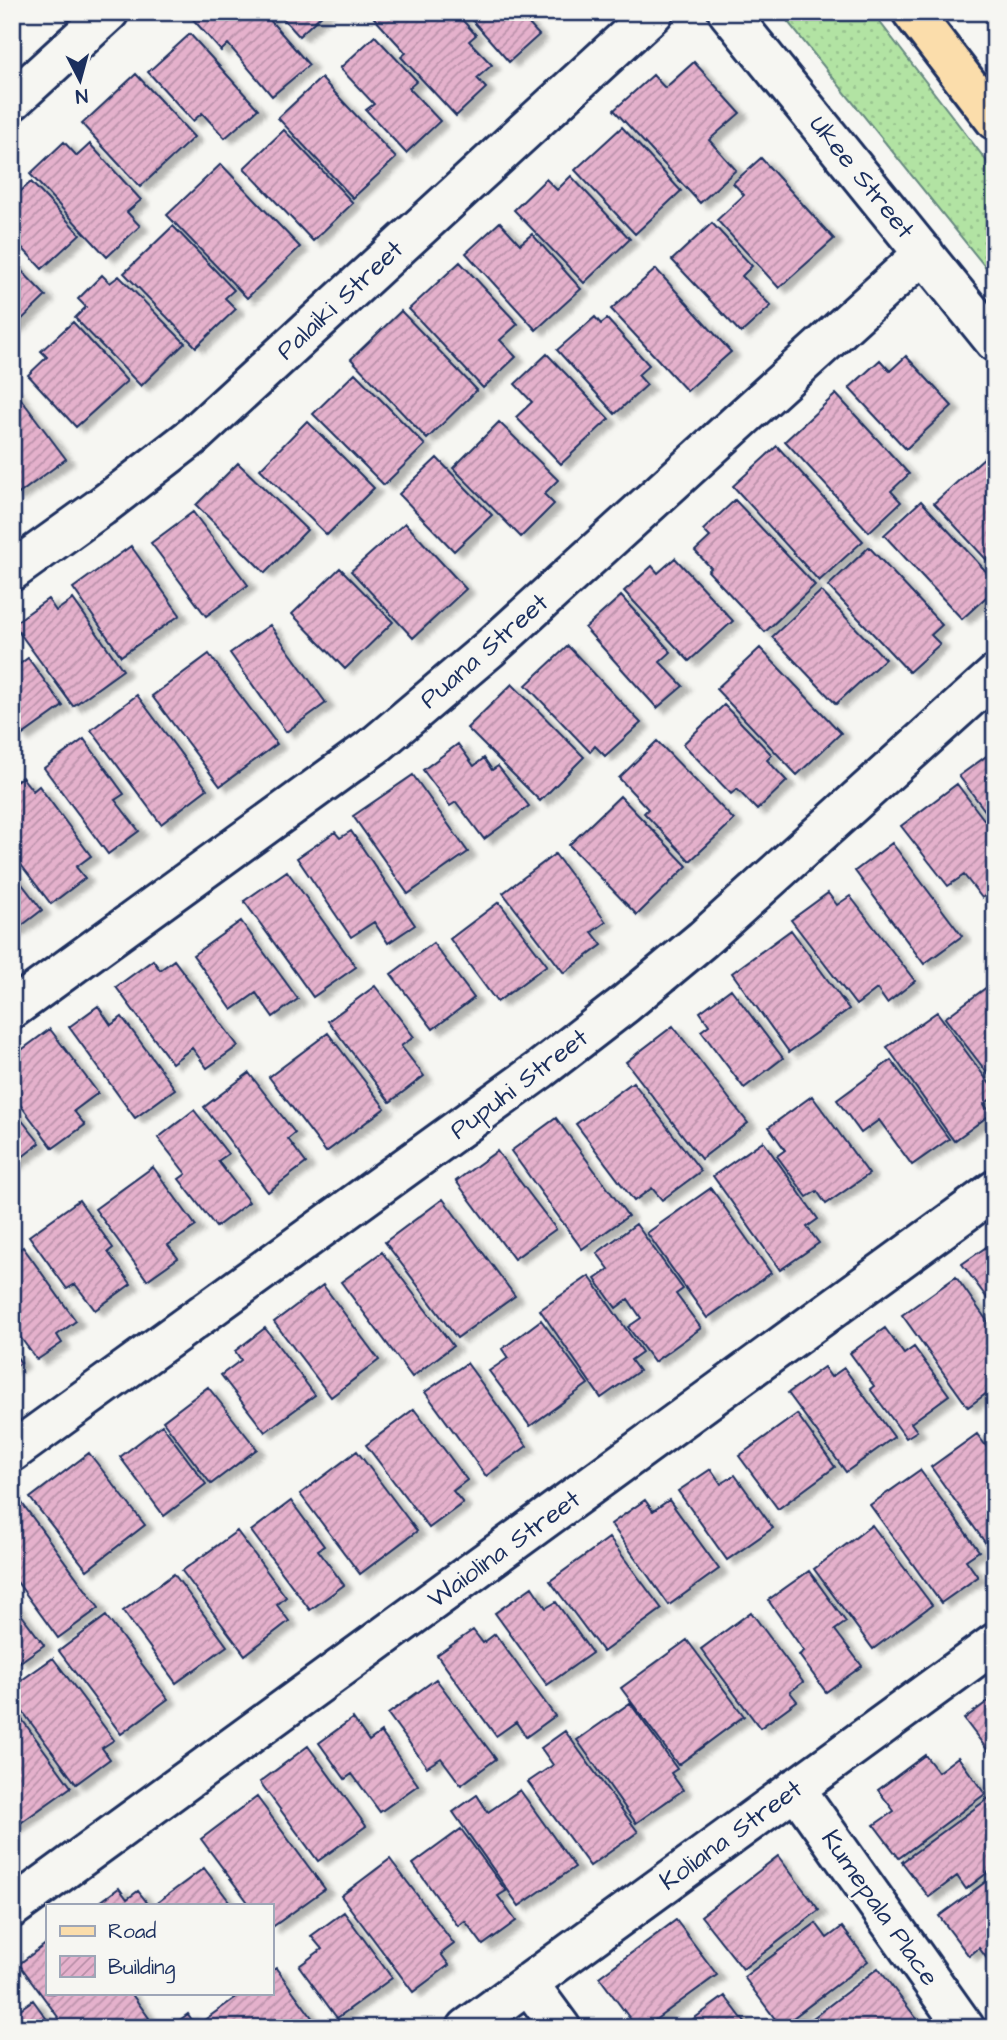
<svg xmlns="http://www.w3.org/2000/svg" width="1007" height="2040" font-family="'Architects Daughter',sans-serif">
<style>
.grass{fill:url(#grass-dots);stroke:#668980;stroke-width:2}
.building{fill:url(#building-hatch);stroke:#1b2f5e;stroke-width:2;filter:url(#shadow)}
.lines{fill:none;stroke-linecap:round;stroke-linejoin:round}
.minor-casing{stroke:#1b2f5e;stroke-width:44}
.major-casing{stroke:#1b2f5e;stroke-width:44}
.minor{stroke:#f6f6f2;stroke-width:38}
.major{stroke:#fbddab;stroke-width:38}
.labels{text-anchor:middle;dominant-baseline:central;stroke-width:5;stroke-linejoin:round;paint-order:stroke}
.street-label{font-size:26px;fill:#1b2f5e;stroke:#f6f6f2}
</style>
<defs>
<pattern id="grass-dots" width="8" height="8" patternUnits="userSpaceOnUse" patternTransform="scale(1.75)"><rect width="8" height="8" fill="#b2e3a3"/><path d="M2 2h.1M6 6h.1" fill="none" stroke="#98c38f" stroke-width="1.8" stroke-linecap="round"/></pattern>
<pattern id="building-hatch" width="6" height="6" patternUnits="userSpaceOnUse" patternTransform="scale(1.75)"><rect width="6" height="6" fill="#e5b1cc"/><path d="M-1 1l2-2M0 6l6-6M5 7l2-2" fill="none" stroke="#b990a9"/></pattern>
<filter id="shadow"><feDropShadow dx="8" dy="4.5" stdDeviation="2" flood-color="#0004"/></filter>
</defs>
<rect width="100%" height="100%" fill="#f6f6f2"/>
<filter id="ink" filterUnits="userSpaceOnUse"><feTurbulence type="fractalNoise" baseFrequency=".0143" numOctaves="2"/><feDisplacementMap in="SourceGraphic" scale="14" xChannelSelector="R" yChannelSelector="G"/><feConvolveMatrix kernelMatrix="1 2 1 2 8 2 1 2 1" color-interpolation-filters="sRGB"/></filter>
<g filter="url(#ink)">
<path class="grass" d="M780,12H872L995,172V279Z"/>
<path class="building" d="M197,12H263L309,65L272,96L228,44L221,51L191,17Z
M277,12H325L299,36Z
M381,12H455L476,35L469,41L492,65L477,78L486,88L456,116L401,57L406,53L374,18Z
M465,12H518L539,35L509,62Z
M190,34L258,109L225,138L202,113L193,121L148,72Z
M375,36L417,81L409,88L440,121L406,153L366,110L374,104L340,68Z
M694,62L740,113L709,140L736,170L700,203L614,110L653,75L665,88Z
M136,74L194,137L140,187L82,124Z
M321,78L396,158L353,198L278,118Z
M622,127L681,191L635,234L575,170Z
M284,130L353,203L313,241L244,168Z
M64,142L77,156L90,144L141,200L127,212L140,226L107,257L30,174Z
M761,158L834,239L779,288L717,220L744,195L733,183Z
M221,164L300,247L247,298L167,215Z
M571,176L630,239L584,283L514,210L546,179L557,190Z
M31,182L80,234L42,269L12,237V199Z
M500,222L520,244L532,234L581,289L536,330L466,253Z
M712,223L752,266L742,276L771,306L741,333L672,260Z
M173,226L234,290L225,298L236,309L196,347L124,273Z
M12,261L46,296L12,329Z
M460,262L518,324L500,340L516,357L483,388L409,309Z
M656,269L731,352L687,391L611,309Z
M102,275L110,283L119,276L185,343L141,386L75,318L86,307L78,299Z
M401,311L477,390L427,439L351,359Z
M595,317L601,324L607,319L649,365L638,375L647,385L615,414L557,350Z
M73,322L127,381L76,427L28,375L47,357L41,351Z
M547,354L609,419L561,464L516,417L532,402L515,384Z
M906,356L952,406L906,449L849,388L880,360L890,371Z
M355,373L425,445L384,485L313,414Z
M12,387L66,459L16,496L12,492Z
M836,394L909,474L891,491L901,502L869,532L785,441Z
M307,421L374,488L327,535L260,469Z
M499,422L558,480L544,494L554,504L521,537L453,468Z
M777,446L863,541L819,581L733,486Z
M986,456L995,466V569L934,503Z
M437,458L492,515L454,551L399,494Z
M238,463L307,530L265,573L196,505Z
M735,500L815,585L765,632L708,571L711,568L695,551L710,537L703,530Z
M921,501L995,581V589L962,619L884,535Z
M193,512L248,585L206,616L151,543Z
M405,523L466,589L413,638L351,571Z
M131,546L180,615L121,656L73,588Z
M869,547L942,625L931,635L940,644L909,672L828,586Z
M675,558L733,621L689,661L624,591L652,566L658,573Z
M340,568L393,622L345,669L292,614Z
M821,591L885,659L836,704L772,637Z
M621,596L671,652L660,662L683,686L657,708L585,628Z
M48,599L56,611L73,599L123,670L73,706L13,624Z
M270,625L326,703L286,732L230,653Z
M568,646L641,723L605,756L595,746L590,752L526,685Z
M760,648L841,733L797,775L716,689Z
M209,654L277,744L220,786L152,696Z
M28,658L63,706L21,736L12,724V659L17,666Z
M512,684L584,757L540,801L467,728Z
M137,695L207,789L161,824L91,730Z
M724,705L772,755L767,760L787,781L757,810L737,789L731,794L683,744Z
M84,739L124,794L115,800L139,831L108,854L44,768Z
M657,741L734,820L690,861L644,813L648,809L619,778Z
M458,744L474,766L484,758L492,770L498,766L529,806L484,839L456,802L450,806L423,770Z
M992,752L995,756V824L959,776Z
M413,775L468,852L408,894L353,816Z
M22,777L33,791L39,786L91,856L76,867L85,878L51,904L12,853V784Z
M957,784L995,834V889L982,898L964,875L948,886L901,826Z
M620,796L687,866L637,915L569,845Z
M351,831L415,925L388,943L374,922L351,937L297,858L335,832L340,838Z
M892,843L962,936L924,964L855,871Z
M555,854L606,922L592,932L602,945L564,973L503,893Z
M12,871L42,910L12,933Z
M287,871L356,967L313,997L244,901Z
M828,893L837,905L850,896L915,981L887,1003L877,989L856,1005L791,920Z
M499,902L547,965L497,1002L450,939Z
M241,921L298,999L273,1017L256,993L232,1010L193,955Z
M791,930L849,1009L789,1052L732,973Z
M433,943L474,998L433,1029L391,974Z
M153,960L160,970L174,960L238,1046L207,1068L192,1048L172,1063L116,987Z
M995,981V1083L945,1018Z
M375,986L414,1037L401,1046L424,1076L390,1102L328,1021Z
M731,989L783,1058L744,1088L701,1031L709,1025L700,1012Z
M98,1006L111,1025L122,1017L175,1089L135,1118L69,1027Z
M937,1012L995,1091V1096L984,1104L991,1114L954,1141L887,1047Z
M673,1026L748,1123L701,1159L626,1062Z
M50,1029L98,1093L74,1111L85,1125L53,1148L12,1094V1057Z
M328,1033L385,1108L326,1152L269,1077Z
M891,1060L949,1139L912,1165L879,1120L861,1133L837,1100Z
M249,1073L295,1133L288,1139L306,1163L268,1192L204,1107Z
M633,1082L701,1171L662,1200L652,1188L634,1201L576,1124Z
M812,1096L869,1174L826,1204L817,1191L807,1197L777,1156L785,1150L769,1127Z
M12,1108L40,1143L12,1165Z
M194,1110L228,1154L218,1161L249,1202L216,1227L179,1179L186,1174L158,1138Z
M556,1118L628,1216L582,1249L511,1151Z
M763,1141L818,1219L807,1227L819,1243L780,1270L713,1176Z
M497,1151L556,1229L514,1259L456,1181Z
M153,1167L196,1226L168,1245L178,1258L147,1280L95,1209Z
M711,1188L771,1273L707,1318L647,1233Z
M443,1199L515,1296L457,1338L385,1242Z
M79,1200L113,1248L108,1252L131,1284L95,1310L75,1284L67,1289L29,1236Z
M636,1224L683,1289L676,1294L701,1328L654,1362L628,1327L641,1318L628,1299L616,1308L595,1279L609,1269L597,1253Z
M995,1241V1309L962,1264Z
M23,1247L76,1321L57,1335L62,1343L37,1360L12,1326V1255Z
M382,1252L453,1346L412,1377L341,1282Z
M589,1276L642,1352L631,1360L639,1371L601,1398L540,1310Z
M956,1277L995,1332V1387L968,1407L902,1315Z
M323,1285L379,1360L331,1397L274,1322Z
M541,1320L588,1384L530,1426L489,1371L508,1358L502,1349Z
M265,1328L315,1395L265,1432L221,1375L241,1360L235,1351Z
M885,1328L904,1354L914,1347L949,1395L911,1423L917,1431L906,1438L870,1389L874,1386L850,1353Z
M12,1350L21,1363L12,1369Z
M467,1363L527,1446L486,1476L425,1392Z
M824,1367L831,1377L844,1368L894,1437L846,1472L788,1393Z
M208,1387L257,1449L211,1484L163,1421Z
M414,1409L467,1480L453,1491L463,1503L429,1528L366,1445Z
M797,1414L835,1467L778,1509L739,1456Z
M162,1425L206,1484L164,1516L120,1457Z
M977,1434L995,1458L994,1555L931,1467Z
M357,1451L417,1531L360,1574L300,1494Z
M89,1453L145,1525L87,1570L30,1498Z
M711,1469L721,1484L735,1475L773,1528L727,1560L678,1491Z
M920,1470L979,1551L966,1560L978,1577L941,1603L870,1505Z
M645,1500L653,1511L669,1500L719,1569L669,1605L611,1524Z
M291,1501L324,1546L318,1550L344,1585L310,1610L251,1531Z
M22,1503L99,1608L58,1638L12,1575V1511Z
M872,1525L932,1605L873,1649L814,1569Z
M237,1531L286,1597L277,1605L289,1621L245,1655L182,1571Z
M609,1538L662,1609L603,1652L550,1581Z
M809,1571L846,1622L835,1630L862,1666L826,1692L799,1655L804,1651L768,1600Z
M174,1574L227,1646L176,1683L123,1611Z
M532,1587L546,1608L556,1602L592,1653L547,1685L495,1613Z
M12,1602L44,1645L20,1662L12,1651Z
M751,1612L803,1682L790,1692L797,1701L760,1728L701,1649Z
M106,1616L168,1699L121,1734L59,1651Z
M473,1630L483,1643L495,1634L555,1716L526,1737L516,1722L496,1736L437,1655Z
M687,1640L744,1716L678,1765L621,1688Z
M53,1658L114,1740L102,1748L110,1759L76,1784L12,1697V1687Z
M436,1679L496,1759L461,1785L441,1758L427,1767L388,1714Z
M995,1696V1760L964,1719Z
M630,1703L677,1769L671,1773L683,1790L636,1823L577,1740Z
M13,1707L71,1787L12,1829V1708Z
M353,1718L369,1741L381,1732L418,1785L380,1812L352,1774L345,1779L319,1743Z
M565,1731L638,1832L590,1866L528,1782L553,1765L541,1748Z
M308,1746L366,1826L318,1861L260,1782Z
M925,1755L938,1772L958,1757L985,1794L899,1858L874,1825L894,1811L878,1790Z
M520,1790L575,1867L519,1906L453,1812L477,1795L488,1812Z
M993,1795L995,1798V1867L966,1889L957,1876L929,1897L902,1862Z
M257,1797L325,1889L271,1928V1905H250L201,1839Z
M461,1829L506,1891L498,1896L516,1921L483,1945L465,1921L458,1926L413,1864Z
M778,1856L819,1910L743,1969L701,1916Z
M390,1859L454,1944L441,1954L449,1965L413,1992L341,1896Z
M204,1868L232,1905H154Z
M995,1875V1961L991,1964L979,1948L969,1956L939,1916Z
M119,1888L127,1899L138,1891L149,1905H96Z
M344,1912L392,1978L337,2018L299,1966L322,1949L311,1936Z
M676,1920L717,1975L644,2028H637L599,1977Z
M816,1923L827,1938L842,1927L868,1961L781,2027L744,1977Z
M47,1943V1993H131L149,2018L136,2028H66L19,1964Z
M276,1968L313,2019L301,2028H169L188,2014L196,2026L242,1993H271V1971Z
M878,1968L923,2027L800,2028Z
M995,1969V1983L988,1974Z
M725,1996L749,2028H681Z
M33,2000L53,2028H12V2015Z"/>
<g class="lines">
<g class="minor-casing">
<path id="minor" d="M728,12L995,342
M12,101L109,12
M12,571L101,507L193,436L654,12
M12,1009L378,743L489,649L924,253
M12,1452L541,1069L625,1004L703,939L995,675
M795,1788L965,2028
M12,1908L995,1190
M528,1983L561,2028
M467,2028L995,1643"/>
</g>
<g class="major-casing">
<path id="major" d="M912,12L995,120"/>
</g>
<use href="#minor" class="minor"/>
<use href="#major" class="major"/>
</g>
</g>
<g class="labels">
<g class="street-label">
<text transform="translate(862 177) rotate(51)">Ukee Street</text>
<text transform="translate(340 300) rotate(-43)">Palaiki Street</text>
<text transform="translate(484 651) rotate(-41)">Puana Street</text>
<text transform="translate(519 1084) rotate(-37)">Pupuhi Street</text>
<text transform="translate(504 1549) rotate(-36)">Waiolina Street</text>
<text transform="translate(731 1835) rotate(-36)">Koliana Street</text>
<text transform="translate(880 1908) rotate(55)">Kumepala Place</text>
</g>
</g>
<rect width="1007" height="2040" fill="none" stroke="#f6f6f2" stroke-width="42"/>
<rect x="21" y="21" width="965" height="1998" fill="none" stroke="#1b2f5e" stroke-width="2.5" filter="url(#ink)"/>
<rect x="46" y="1904" width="228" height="91" fill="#f6f6f2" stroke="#9ea6b7" stroke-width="2"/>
<rect x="60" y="1926" width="35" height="10" fill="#fbddab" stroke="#9ea6b7" stroke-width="2"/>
<text x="108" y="1938" font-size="21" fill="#1b2f5e">Road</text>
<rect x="60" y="1956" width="35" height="21" fill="url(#building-hatch)" stroke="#9ea6b7" stroke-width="2"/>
<text x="108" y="1974" font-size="21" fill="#1b2f5e">Building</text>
<g transform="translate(80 80) rotate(174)" stroke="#f6f6f2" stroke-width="5" paint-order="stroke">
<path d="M0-5L12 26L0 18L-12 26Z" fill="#1b2f5e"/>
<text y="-10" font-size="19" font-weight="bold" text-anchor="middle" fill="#1b2f5e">N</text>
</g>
</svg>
